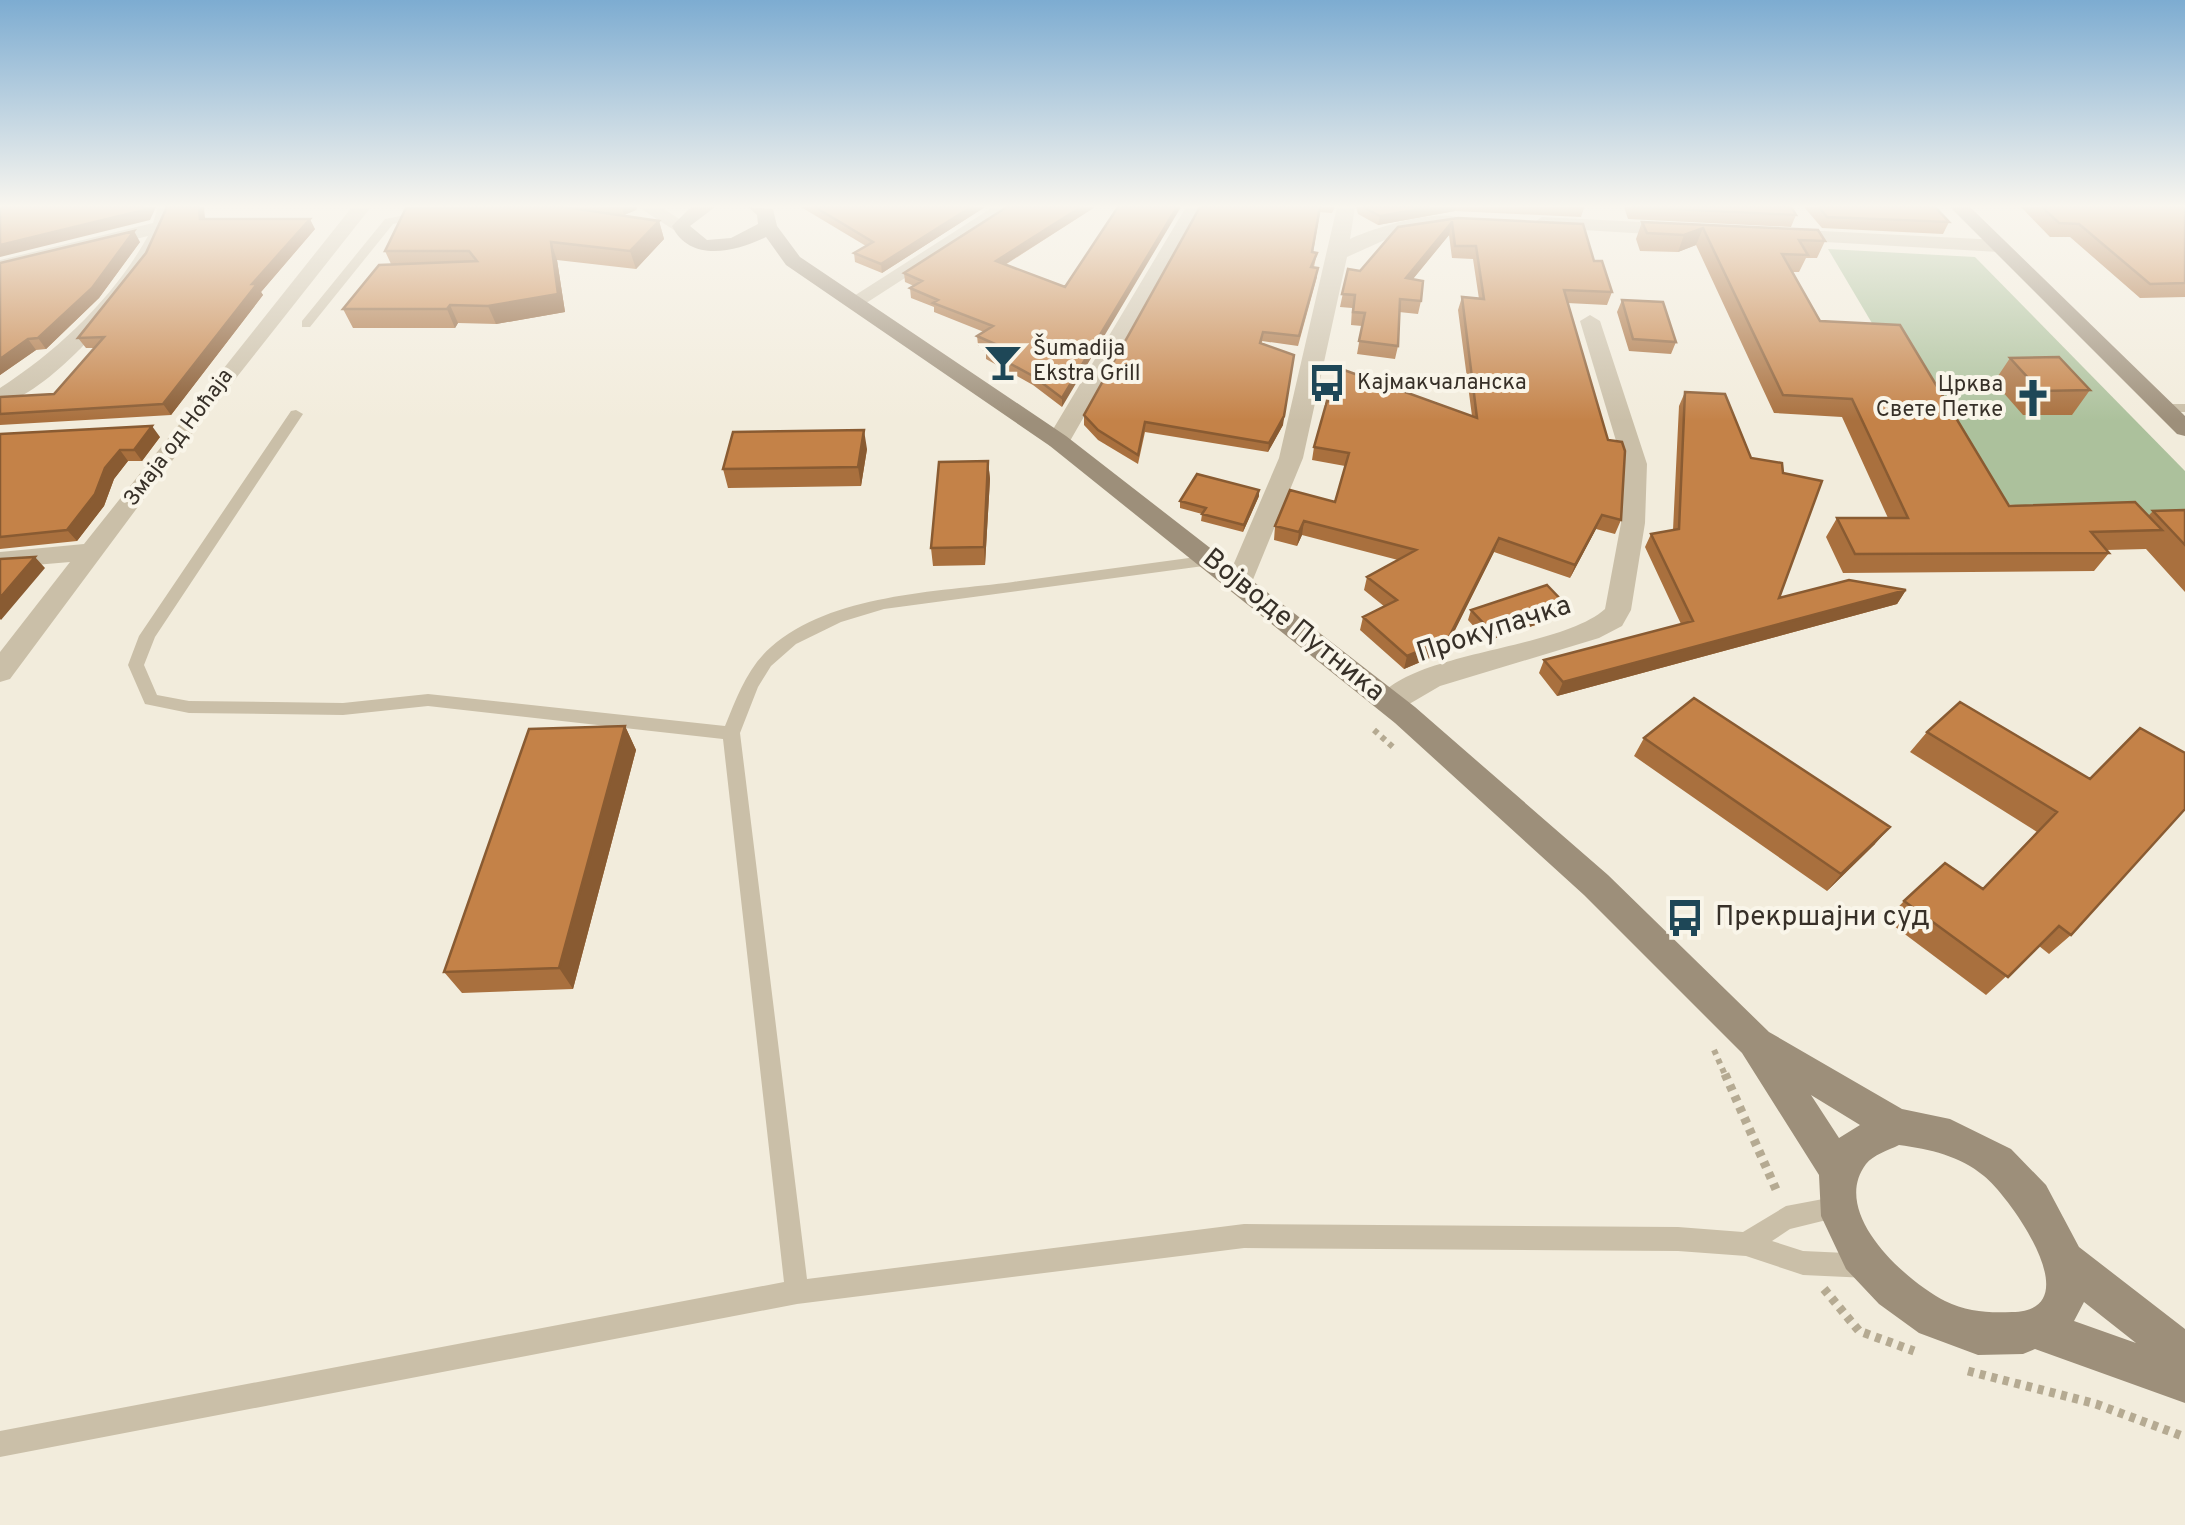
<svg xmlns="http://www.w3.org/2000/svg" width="2185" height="1525" font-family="Overpass,sans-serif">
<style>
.green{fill:#acc19c}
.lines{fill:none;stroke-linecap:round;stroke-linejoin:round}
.path-far1{stroke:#b5aa92;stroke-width:6;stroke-dasharray:5 5;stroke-linecap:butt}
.path{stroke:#b5aa92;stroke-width:9;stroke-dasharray:6 6;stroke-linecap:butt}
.lane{fill:#cabfa8;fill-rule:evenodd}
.street{fill:#cabfa8;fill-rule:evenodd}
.secondary{fill:#9d8f7a;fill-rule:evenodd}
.wall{fill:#a9703e}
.shaded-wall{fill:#895b32}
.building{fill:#c48248;stroke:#895b32;stroke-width:2.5}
.labels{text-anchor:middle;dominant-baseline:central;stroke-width:8;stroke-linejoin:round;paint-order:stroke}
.far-poi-label{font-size:22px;fill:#373028;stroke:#f9f5e9;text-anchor:start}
.far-street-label{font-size:22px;fill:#373028;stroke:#f9f5e9}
.street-label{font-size:28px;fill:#373028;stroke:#f9f5e9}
.poi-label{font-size:28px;fill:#373028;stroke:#f9f5e9;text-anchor:start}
</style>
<rect width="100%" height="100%" fill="#f2ecdc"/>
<path class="green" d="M1828,249L1975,257L2185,471V519L1978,502Z"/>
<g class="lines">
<path class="path-far1" d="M1374,730L1394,748
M1714,1050L1726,1077"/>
<path class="path" d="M1725,1074L1778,1194
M1824,1289L1859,1331L1914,1351
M1968,1371L2096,1404L2185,1437"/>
<path class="lane" d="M425,211L429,212V216L393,224L310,327H302V321L385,219Z
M2185,404V412H2163L2156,408L2163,404Z
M296,410L303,414L155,637L144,665L157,695L189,701L343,703L428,694L725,726C737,697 747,668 771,647C831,594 937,592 1013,582C1079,573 1145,564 1211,555L1219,560L1211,565L884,609L841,622L796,644L771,666L758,687L740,733L807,1279L1244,1224L1678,1227L1743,1232L1786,1206L1839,1196L1847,1199L1850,1207L1847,1215L1790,1229L1772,1241L1803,1251L1868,1254L1876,1258L1880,1266L1876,1274L1868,1278L1803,1275L1746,1256L1678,1251L1244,1248L797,1304L0,1457V1431L784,1282L723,739L428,706L343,715L189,713L145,704L128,665L139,636L291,411Z"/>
<path class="street" d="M158,207H176C159,267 61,389 0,405V388C59,350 114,297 148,236L0,272V260L153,223Z
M352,207H371L195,430L10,679L0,682V652L70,562L0,568V552L84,544Z
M638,207H661L690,226L674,230Z
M993,207H1015L860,307L843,303Z
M1186,207H1204L1070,441L1058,448L1050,446L1046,441Z
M1337,207H1355L1350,239C1373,228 1446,205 1465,221L1456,227L1398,234L1347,257L1303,458L1252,582L1239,591L1226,582L1279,458Z
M1542,217L1681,224L1690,230L1681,236L1535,227L1533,223Z
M1782,229L1999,240L2009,246L1999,252L1775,239L1773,235Z
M1590,315L1600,321L1647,464L1645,523L1631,610L1622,626L1599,638L1440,686L1399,710H1379L1375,703C1404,651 1558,651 1605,609L1621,523L1623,464L1580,321Z"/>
<path class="secondary" d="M691,207H715L690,226L707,240L731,238L758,224L757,215L748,207L773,209L777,226L800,257L1066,436L1415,707L1608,875L1769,1032L1902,1109L1950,1119L2011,1149L2046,1185L2079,1247L2185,1329V1403L2035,1349L2023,1354L1978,1355L1919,1333L1879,1304L1846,1269L1821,1216L1819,1175L1742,1053L1584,895L1395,723L1050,446L786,265L766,237C735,252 690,263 672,226ZM1811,1095L1860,1125L1839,1138ZM1899,1145C1930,1149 1960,1156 1984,1176C2010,1197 2092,1311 2012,1312C1989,1313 1967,1312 1945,1301C1906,1281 1829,1213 1866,1164C1873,1155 1889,1150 1899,1145ZM2084,1302L2136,1343L2074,1321Z
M1950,207H1970L2185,416V436L2177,434Z"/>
</g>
<path class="wall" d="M637,207L636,210L624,215L588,211L659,221L664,239L636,269L557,260L565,312L496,324L458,323L455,328H353L343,309L391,264L385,251L406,208Z
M801,207H985L882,273L855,262L854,253L866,246Z
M1095,207L1005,265L1065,287L1062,407L1033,385L986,359V349L978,345L977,336L984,332L934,312V307L911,298L910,288L914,286L905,282L904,273Z
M1200,207H1335L1332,213L1320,212L1313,252L1317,253L1314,267L1317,277L1298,346L1262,341L1283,425L1268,452L1145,432L1138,464L1098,440L1084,425V415Z
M1356,207H1584V208L1581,217L1455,211L1378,225L1358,214Z
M1624,207H1791L1796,215L1791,227L1628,219Z
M1804,207H1935L1949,222L1943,234L1822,228Z
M2021,207H2185V297L2140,298L2070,237H2050Z
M1458,218L1594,261L1612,292L1607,305L1567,303L1621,520L1615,534L1596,529L1570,578L1494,552L1444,652L1404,669L1360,630L1363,617L1385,607L1364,590L1367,577L1398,560L1302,535L1297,546L1274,540L1275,526L1335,502L1345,466L1312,460L1314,447L1472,416L1458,310L1462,297L1479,299L1473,259L1452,258L1449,235L1413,279L1421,301L1418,314L1399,312L1398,346L1395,359L1357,354L1362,326L1351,325L1352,308L1340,307L1348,269L1360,271Z
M205,219L315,229L261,292L263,295L171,415L0,425V397L54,394L94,348H86L78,338Z
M1642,222L1825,241L1817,258H1806L1799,272H1792L1820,321L2009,506L2148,516L2153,511L2185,510V592L2146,549L2106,550L2109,553L2094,571L1843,573L1826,537L1837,518H1888L1842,417L1774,413L1696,245L1678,252L1640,251L1636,239Z
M140,242L99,298L46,349L36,350L0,375V263Z
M1622,300L1676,342L1671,354L1629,351L1617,312Z
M2010,358L2090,390L2072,415H2023L1994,382Z
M1685,392L1779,598L1906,590L1897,604L1557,696L1539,673L1544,660L1681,624L1645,547L1651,534L1673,530L1679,406Z
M0,434L160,437L142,461H128L114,479L104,506L77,541L0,549Z
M867,449L861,486L728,488L723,469Z
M988,461L990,479L985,565L933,566L931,548Z
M1259,496L1243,532L1201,521L1202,514L1180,508V501Z
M1471,610L1563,616L1487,641L1468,620Z
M625,726L636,750L573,989L462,993L444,972Z
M1927,732L2089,779L2071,935L2049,954L2039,946L1986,995L1886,920L1904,901L1982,889L2037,832L1910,752Z
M1644,738L1875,844L1827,891L1634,756Z"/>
<path class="shaded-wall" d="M145,207H156L150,220L0,257V245Z
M199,207H204L206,229L200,219Z
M627,207H637L636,210L624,215L622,209Z
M971,207H985L882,273L881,264Z
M1081,207H1095L996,270V261Z
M1177,207H1181L1062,407V398Z
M1430,207H1456L1455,211L1378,225L1380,216Z
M310,219L315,229L261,292L263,295L171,415L163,404L252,284Z
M659,221L664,239L636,269L630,251Z
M1452,222L1449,235L1403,291L1406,278Z
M1703,228L1696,245L1678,252L1684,235Z
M134,231L140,242L99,298L46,349L38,338Z
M551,242L557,260L565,312L496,324L488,306Z
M450,305L458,323L455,328L447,309Z
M28,339L36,350L0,375V359Z
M1294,355L1283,425L1268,452L1269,443Z
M152,426L160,437L142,461L134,450Z
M864,430L867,449L861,486L858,467Z
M120,450L128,461L114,479L104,506L77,541L67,530L105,468Z
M988,461L990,479L985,565L984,547Z
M1259,490V496L1243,532L1244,525Z
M1602,515L1596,529L1570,578L1575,565Z
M1304,521L1302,535L1297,546L1299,532Z
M1499,538L1494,552L1444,652L1404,669L1407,656Z
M35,557L45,568L1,620L0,619V598Z
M1906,590L1897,604L1557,696L1563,682Z
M1567,606L1563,616L1487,641L1491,631Z
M625,726L636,750L573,989L559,968Z
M1890,827L1875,844L1827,891L1841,874Z"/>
<path class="building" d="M0,207H145L144,210L0,245Z
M167,207H199L200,219H310L252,284H257L163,404L0,414V397L54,394L104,337L78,338L146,253Z
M564,207L659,221L630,251L551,242L558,294L488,306L450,305L447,309H343L379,265L477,261L469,251H385L406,208Z
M815,207H971L881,264L854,253L873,242Z
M1007,207H1081L996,261L1065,287L1118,207H1177L1062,398L1033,376L985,350L995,344L977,336L993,326L933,303L938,300L910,288L922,281L904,273Z
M1200,207H1320L1312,252L1317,253L1311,267L1318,268L1299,336L1263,332L1260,343L1294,355L1284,416L1269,443L1145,422L1138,455L1098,430L1084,415Z
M1363,207H1430L1380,216Z
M1791,207L1796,215L1632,207Z
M1819,207H1935L1949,222L1827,217Z
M2042,207H2185V283L2150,284L2079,224L2059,223Z
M1458,218L1583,224L1594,261H1602L1612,292L1564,290L1608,440L1622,442L1625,451L1621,520L1602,515L1575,565L1499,538L1448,639L1407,656L1363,617L1397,600L1367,577L1416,550L1304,521L1299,532L1275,526L1290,490L1335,502L1349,453L1314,447L1327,401L1339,403L1344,370L1477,418L1462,297L1484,299L1476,246H1455L1452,222L1406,278L1423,281L1421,301L1400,299L1398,346L1359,341L1365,313L1353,312L1355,295L1342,294L1348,269L1360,271L1398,227Z
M1642,222L1818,230L1825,241L1799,240L1808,255L1782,254L1820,321L1900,325L2009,506L2135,502L2162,530L2091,532L2109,553L1855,554L1837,518H1908L1852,399L1783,395L1703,228L1684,235L1647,233Z
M134,231L92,288L38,338L28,339L0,359V263Z
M1622,300L1663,302L1676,342L1633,339Z
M2059,357L2090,390L2040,391L2010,358Z
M1685,392L1725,394L1751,458L1782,463L1783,473L1822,481L1779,598L1849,580L1906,590L1563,682L1544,660L1693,621L1651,534L1679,529Z
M152,426L134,450H120L105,468L95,494L67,530L0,537V434Z
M864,430L858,467L723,469L733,432Z
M988,461L984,547L931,548L939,462Z
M1197,474L1259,490L1244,525L1202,514L1206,508L1180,501Z
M2185,510V545L2153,511Z
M35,557L0,598V559Z
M1547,585L1567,606L1491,631L1471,610Z
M1694,698L1890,827L1841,874L1644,738Z
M1960,702L2090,779L2140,728L2185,753V809L2071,935L2059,926L2008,977L1904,901L1945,863L1983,889L2057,812L1927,732Z
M625,726L559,968L444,972L529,729Z"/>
<linearGradient id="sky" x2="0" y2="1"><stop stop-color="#7dacd1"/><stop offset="0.49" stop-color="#f9f6ef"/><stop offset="1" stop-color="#f9f6ef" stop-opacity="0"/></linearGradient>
<rect width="2185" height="421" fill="url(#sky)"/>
<defs>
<g id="bar-bare" transform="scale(3)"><path d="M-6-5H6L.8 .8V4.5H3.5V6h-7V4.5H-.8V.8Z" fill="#1e4757" stroke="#f9f5e9" stroke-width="2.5" paint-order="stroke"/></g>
<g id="bus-bare" transform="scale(3)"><path d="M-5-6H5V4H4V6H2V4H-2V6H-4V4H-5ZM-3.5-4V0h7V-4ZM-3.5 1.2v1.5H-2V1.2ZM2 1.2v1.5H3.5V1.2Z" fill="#1e4757" stroke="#f9f5e9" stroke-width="2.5" paint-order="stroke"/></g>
<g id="church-bare" transform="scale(3)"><path d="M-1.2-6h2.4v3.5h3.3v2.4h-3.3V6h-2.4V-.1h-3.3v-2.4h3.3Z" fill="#1e4757" stroke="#f9f5e9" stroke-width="2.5" paint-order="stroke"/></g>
</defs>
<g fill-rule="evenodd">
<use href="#bar-bare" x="1003" y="362"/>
<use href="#bus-bare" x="1327" y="383"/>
<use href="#church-bare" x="2033" y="398"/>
<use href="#bus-bare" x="1685" y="918"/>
</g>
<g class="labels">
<g class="far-poi-label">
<text x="1033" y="349">Šumadija<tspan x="1033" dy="25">Ekstra Grill</tspan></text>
<text x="1357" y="383">Кајмакчаланска</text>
<text x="2003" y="385" text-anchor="end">Црква<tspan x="2003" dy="25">Свете Петке</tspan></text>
</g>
<g class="far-street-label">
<text transform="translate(179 438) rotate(-53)">Змаја од Ноћаја</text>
</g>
<g class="street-label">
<text transform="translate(1293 626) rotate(39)">Војводе Путника</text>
<text transform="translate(1494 630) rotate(-18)">Прокупачка</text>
</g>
<g class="poi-label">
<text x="1715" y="918">Прекршајни суд</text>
</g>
</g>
</svg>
